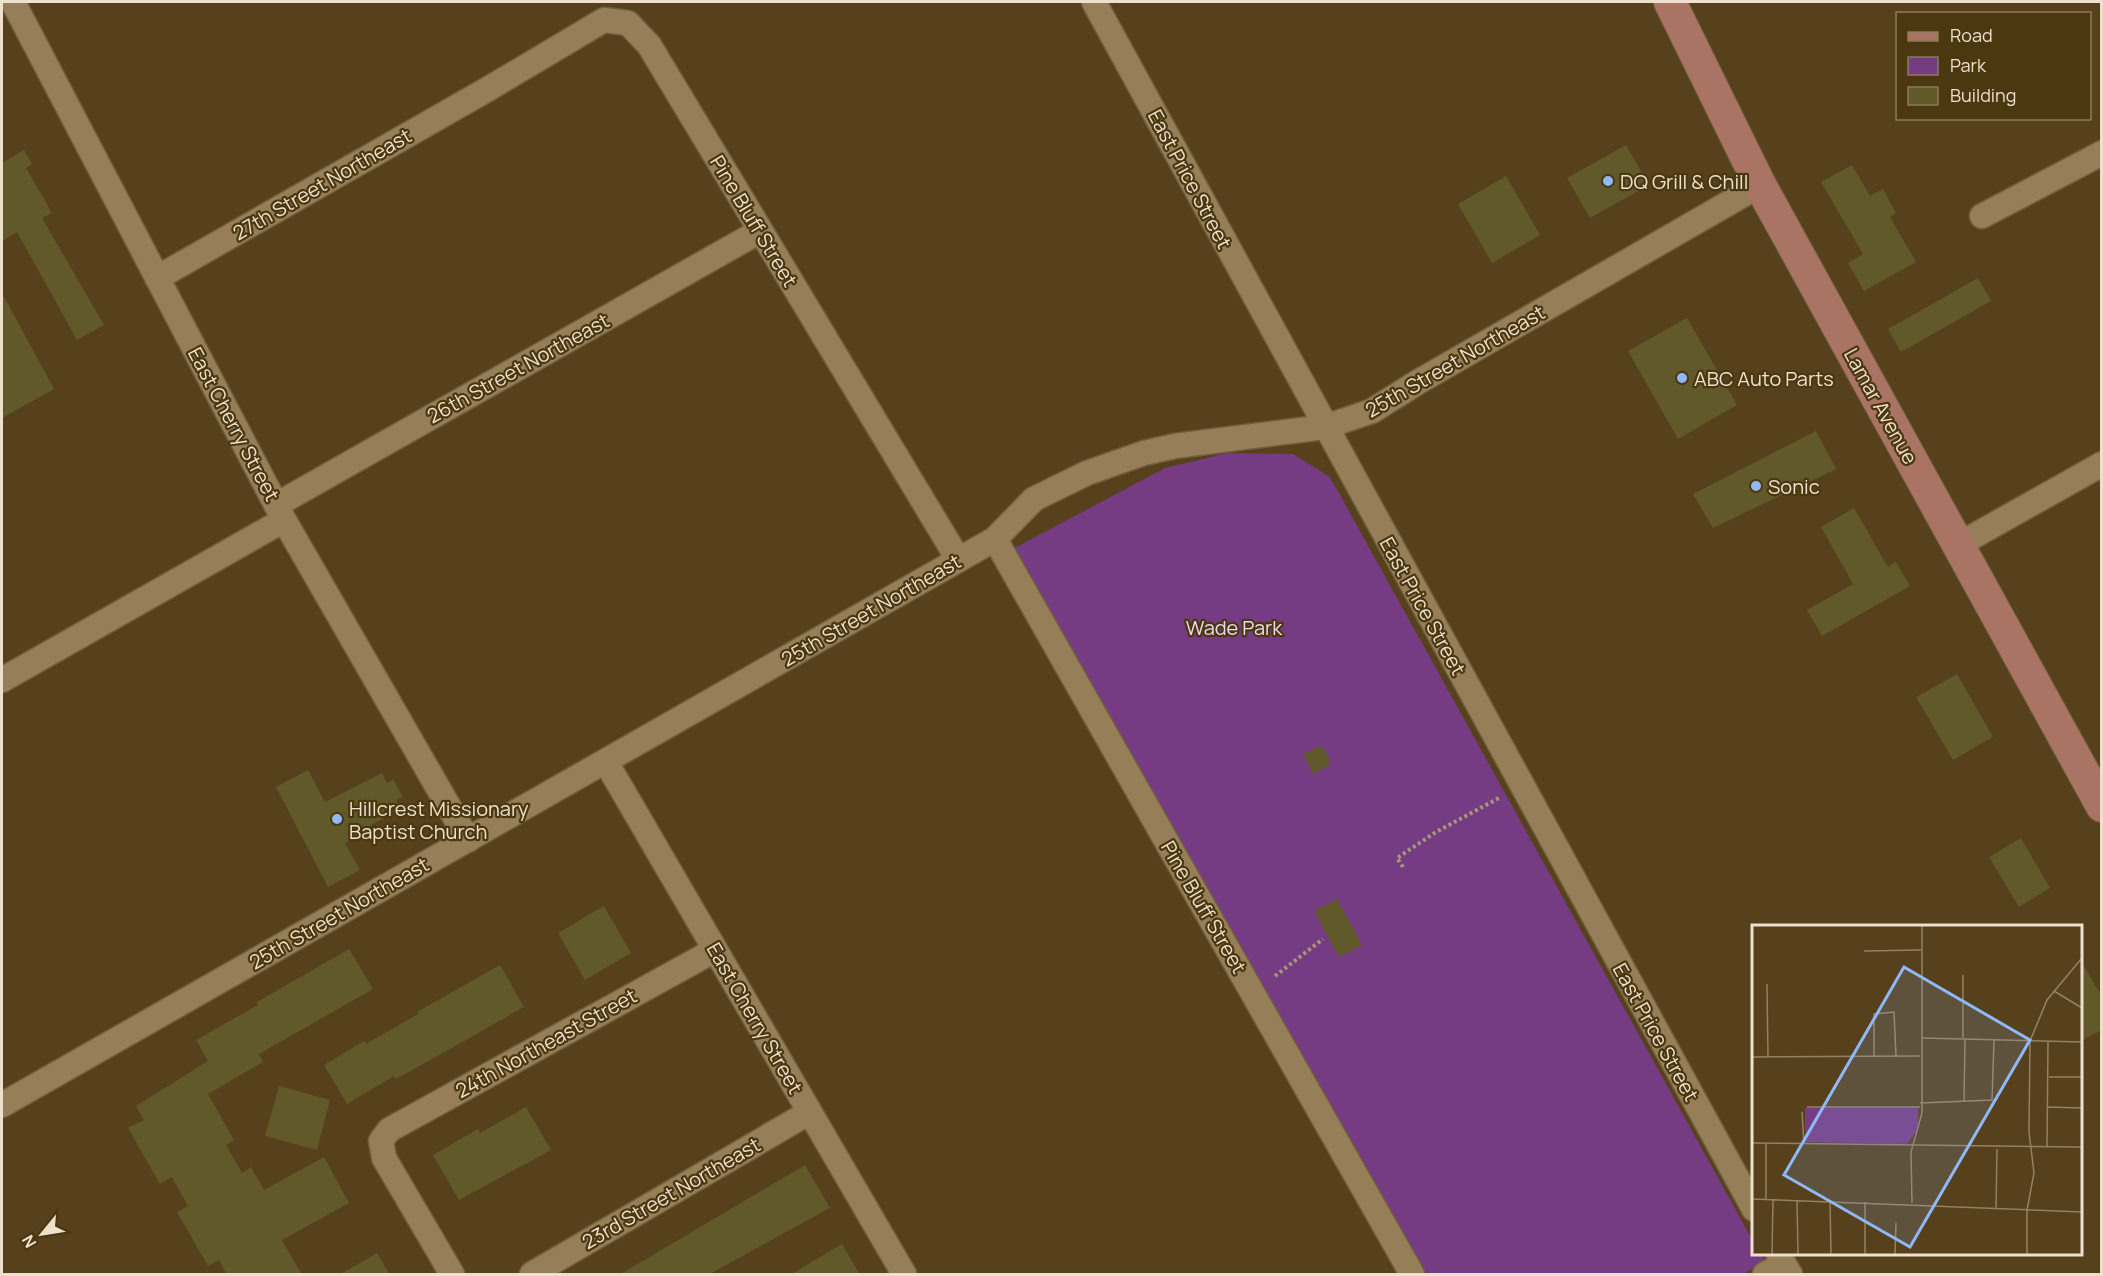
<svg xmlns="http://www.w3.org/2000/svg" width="2103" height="1276" font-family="Manrope,sans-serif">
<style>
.green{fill:#763c83}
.building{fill:#61592a}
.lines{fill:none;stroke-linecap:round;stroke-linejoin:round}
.minor-casing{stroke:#705e3d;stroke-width:27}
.major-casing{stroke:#705e3d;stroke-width:34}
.path{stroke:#a7967a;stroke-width:4;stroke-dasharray:3 3;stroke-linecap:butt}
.minor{stroke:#967f58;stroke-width:24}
.major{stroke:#aa7464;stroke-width:32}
.poi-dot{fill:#8fb8fd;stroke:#4b3710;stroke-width:2}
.labels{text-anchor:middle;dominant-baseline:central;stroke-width:4.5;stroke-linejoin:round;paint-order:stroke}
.street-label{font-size:20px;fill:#ede0cc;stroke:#4b3710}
.poi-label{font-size:20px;fill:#ede0cc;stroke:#4b3710;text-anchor:start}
.park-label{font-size:20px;fill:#ebd7ef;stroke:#4b3710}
.inset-road{fill:none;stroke:#928162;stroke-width:1.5}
.view{fill:#8fb8fd;fill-opacity:0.15;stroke:#8fb8fd;stroke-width:3}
.inset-edge{fill:none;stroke:#ede0cc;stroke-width:3}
</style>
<rect width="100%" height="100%" fill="#56411c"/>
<path class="green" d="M1228,453L1293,454L1330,477L1753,1241L1754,1254H1761L1765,1261L1743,1274H1427L1009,551L1165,468Z"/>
<path class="building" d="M1626,145L1649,185L1590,218L1567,178Z
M24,150L32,164L26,168L52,213L42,218L104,325L77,340L17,232L2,241V163Z
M1852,165L1870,196L1883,189L1896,213L1890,217L1916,262L1864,291L1848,263L1863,254L1821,182Z
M1506,176L1540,235L1492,263L1458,204Z
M1978,278L1991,301L1901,352L1888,329Z
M2,293L54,389L2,418Z
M1687,318L1737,405L1678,439L1628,351Z
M1816,431L1836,469L1713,528L1693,494Z
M1854,508L1888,567L1896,562L1910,586L1822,636L1807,610L1853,584L1821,527Z
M1957,674L1993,737L1953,760L1916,697Z
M1322,745L1331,764L1313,774L1303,754Z
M308,770L325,802L382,773L387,783L393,779L403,797L396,800L401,809L362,830L363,833L345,843L360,870L328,887L276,787Z
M2021,838L2050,888L2019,907L1989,857Z
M1337,899L1362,945L1339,957L1314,911Z
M604,906L631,953L585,980L558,933Z
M349,949L373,989L259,1054L263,1062L208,1094L234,1140L226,1145L242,1173L251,1167L264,1190L324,1157L349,1203L282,1240L302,1275H227L219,1260L208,1266L177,1212L188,1206L172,1177L160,1184L128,1128L144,1120L136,1106L208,1061L196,1040L258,1005L257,1002Z
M2080,959L2102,997V1030L2080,1041Z
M500,965L524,1007L441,1054L396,1079L394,1076L347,1104L324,1065L364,1041L366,1044L418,1014L417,1012Z
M279,1086L330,1100L317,1150L265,1136Z
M526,1107L551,1150L459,1200L433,1155L478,1129L480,1133Z
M805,1165L830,1208L708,1275H619Z
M842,1244L860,1275H790Z
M377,1253L390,1275H339Z"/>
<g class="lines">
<g class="minor-casing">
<path id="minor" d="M13,2L284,520L468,840
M1094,2L1754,1209
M1982,216L2102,153
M157,278L488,89L604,20L628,23L649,45L958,559
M276,505L760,231
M995,539L1412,1274
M1958,545L2102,464
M2,680L284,520
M606,762L904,1274
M2,1105L995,539L1034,499L1087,473L1144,453L1175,446L1325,427L1372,411L1418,382L1760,185
M1778,1254L1790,1274
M452,1274L384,1158L381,1141L389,1130L715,950
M532,1274L810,1112
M1765,1274L1784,1264"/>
</g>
<g class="major-casing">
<path id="major" d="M1670,2L1760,185L2102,806"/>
</g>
<path class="path" d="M1403,867L1397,858L1436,832L1499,798
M1275,976L1323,939"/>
<use href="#minor" class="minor"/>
<use href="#major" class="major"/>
</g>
<g class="poi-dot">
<circle cx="1608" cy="181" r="6"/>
<circle cx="1682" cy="378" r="6"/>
<circle cx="1756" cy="486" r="6"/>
<circle cx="337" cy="819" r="6"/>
</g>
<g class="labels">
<g class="street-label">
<text transform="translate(1190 179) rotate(62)">East Price Street</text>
<text transform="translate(322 184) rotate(-30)">27th Street Northeast</text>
<text transform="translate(754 221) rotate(59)">Pine Bluff Street</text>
<text transform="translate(1455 361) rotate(-30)">25th Street Northeast</text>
<text transform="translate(518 368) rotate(-29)">26th Street Northeast</text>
<text transform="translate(1881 406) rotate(61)">Lamar Avenue</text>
<text transform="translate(234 424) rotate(62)">East Cherry Street</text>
<text transform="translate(1423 606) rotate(61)">East Price Street</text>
<text transform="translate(871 610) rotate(-30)">25th Street Northeast</text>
<text transform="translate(1204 907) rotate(60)">Pine Bluff Street</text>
<text transform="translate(339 913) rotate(-30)">25th Street Northeast</text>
<text transform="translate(755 1018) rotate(60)">East Cherry Street</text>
<text transform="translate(1656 1032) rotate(61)">East Price Street</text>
<text transform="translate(546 1043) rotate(-29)">24th Northeast Street</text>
<text transform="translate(671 1193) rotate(-30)">23rd Street Northeast</text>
</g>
<g class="poi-label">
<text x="1620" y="181">DQ Grill &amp; Chill</text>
<text x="1694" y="378">ABC Auto Parts</text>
<text x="1768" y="486">Sonic</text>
<text x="349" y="808">Hillcrest Missionary<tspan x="349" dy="23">Baptist Church</tspan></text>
</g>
<g class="park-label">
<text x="1234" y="627">Wade Park</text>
</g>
</g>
<g transform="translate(1752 925)">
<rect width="330" height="330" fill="#56411c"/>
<path d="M53,183H166V203L155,219L53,217Z" fill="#763c83"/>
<path class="inset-road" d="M112,26L169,25M15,59L16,132M302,66L330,83M169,113L330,117M211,113V50M122,131V89L142,87L144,131M0,132L168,131M297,152H330M212,177L213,113M168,178L240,175L242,115M55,182H168M296,182L330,183M50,187L52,219M0,218L330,222M14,218V275M295,221L296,117M0,274L330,287M45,276L46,329M78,276L79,329M160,278L159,227L170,188V1M244,284L245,224M20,329L21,275M113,329V277M143,329L144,298M275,329V285L282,248L277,207L278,116L295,75L330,33"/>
<path class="view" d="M152,42L278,115L158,322L32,250Z"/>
<rect width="330" height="330" class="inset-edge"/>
</g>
<rect width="2103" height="1276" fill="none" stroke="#ede0cc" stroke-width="6"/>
<rect x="1896" y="12" width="195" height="108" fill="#4b3710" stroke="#8c7b5b" stroke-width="1.5"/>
<rect x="1908" y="32" width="30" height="9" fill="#aa7464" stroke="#8c7b5b" stroke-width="1.5"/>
<text x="1950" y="42" font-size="18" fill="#ede0cc">Road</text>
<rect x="1908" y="57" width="30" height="18" fill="#763c83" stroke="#8c7b5b" stroke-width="1.5"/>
<text x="1950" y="72" font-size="18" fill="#ede0cc">Park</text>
<rect x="1908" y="87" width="30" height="18" fill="#61592a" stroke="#8c7b5b" stroke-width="1.5"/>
<text x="1950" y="102" font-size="18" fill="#ede0cc">Building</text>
<g transform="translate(42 1234) rotate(240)" stroke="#4b3710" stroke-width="4.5" paint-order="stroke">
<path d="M0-4.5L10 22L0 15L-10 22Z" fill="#ede0cc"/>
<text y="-9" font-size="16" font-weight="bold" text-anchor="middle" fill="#ede0cc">N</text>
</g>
</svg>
